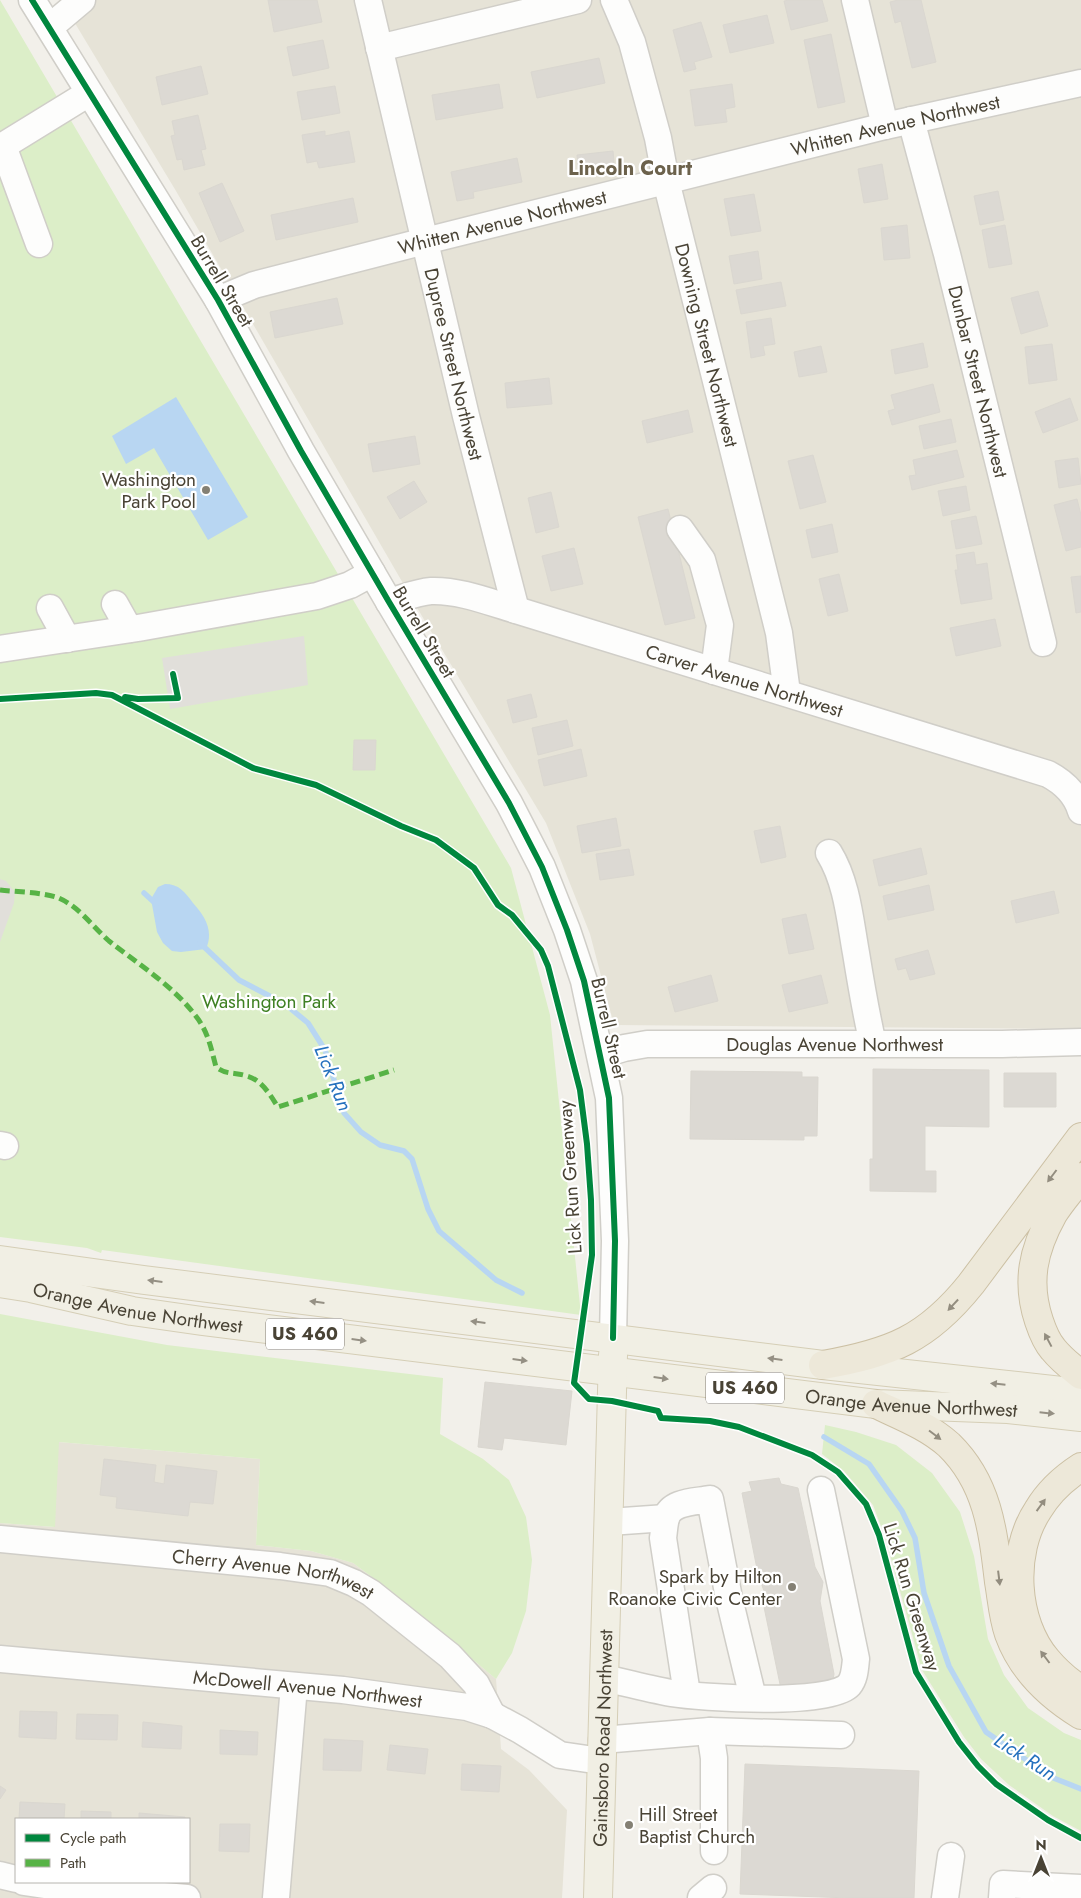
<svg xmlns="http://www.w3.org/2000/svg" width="1081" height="1898" font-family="Jost,sans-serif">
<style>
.residential{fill:#e6e3d7;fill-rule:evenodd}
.green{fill:#dceec8}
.parking{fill:#e1dfda}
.water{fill:#b8d6f2}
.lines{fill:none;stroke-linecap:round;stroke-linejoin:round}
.stream{stroke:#b8d6f2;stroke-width:5.5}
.building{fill:#dcd9d3;stroke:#dad7d0}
.minor-casing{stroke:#d0cec8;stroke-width:29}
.major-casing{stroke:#d5ceb6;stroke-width:30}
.highway-casing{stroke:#ccc0a4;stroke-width:30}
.minor{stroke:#fdfdfc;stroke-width:26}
.major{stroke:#f1efe4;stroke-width:28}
.highway{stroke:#ede8d9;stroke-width:28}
.quiet{stroke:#57b346;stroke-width:5;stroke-dasharray:10 5;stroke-linecap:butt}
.cycleway-casing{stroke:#fff;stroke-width:9}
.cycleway{stroke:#00873e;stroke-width:6}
.oneway{fill:#938d7f}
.oneway2{fill:#959084}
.poi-dot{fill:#848074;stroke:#fff;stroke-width:2}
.labels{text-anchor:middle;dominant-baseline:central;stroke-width:4.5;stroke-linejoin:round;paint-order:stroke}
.shield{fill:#fff;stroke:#807b72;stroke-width:1}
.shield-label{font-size:18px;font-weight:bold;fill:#494335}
.street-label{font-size:19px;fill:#494335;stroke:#fff}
.poi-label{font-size:19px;fill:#494335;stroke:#fff;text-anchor:end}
.park-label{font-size:19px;fill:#3f8023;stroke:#fff}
.neighbourhood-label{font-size:20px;font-weight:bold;fill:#6c624c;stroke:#fff}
.water-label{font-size:20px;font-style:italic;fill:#2571be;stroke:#fff}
</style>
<rect width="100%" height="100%" fill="#f2f0ea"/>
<path class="residential" d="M61,0H1081V1029L614,1025L590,934L546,823L426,623L176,191Z
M58,1442L260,1459L256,1545L311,1551L353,1563L391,1591L496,1679L501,1749L529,1770L567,1810L562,1898H0V1523L54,1527ZM16,1819H189V1882H16Z"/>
<path class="green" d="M0,0L511,868L550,1015L581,1315L102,1250L101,1253L87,1248L0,1237Z
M0,1314L167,1345L443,1378L440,1434L483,1459L509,1480L526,1517L532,1560L526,1611L512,1653L496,1679L391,1591L353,1563L311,1551L256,1545L260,1459L59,1442L55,1527L0,1523Z
M825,1425L856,1432L896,1445L932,1473L960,1512L974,1556L988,1639L1004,1675L1028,1708L1064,1733L1081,1740V1831L1053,1816L1009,1785L981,1759L964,1737L922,1670L885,1537L873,1505L844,1471L822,1454Z"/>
<path class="parking" d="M304,636L308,685L170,709L162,658Z
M0,879L6,881L15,892L14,903L0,942Z"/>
<path class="water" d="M176,397L248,517L208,540L154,448L126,464L112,436Z
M165,884C179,884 185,892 193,903C205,916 214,931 206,949L181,952L172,951L163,943L157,932L151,899L158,887Z"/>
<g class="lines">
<path class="stream" d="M144,893L156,904
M200,943L239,980L285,1004L308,1023L325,1050L344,1113L361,1132L380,1145L404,1151L412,1159L428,1209L439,1231L496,1280L522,1293
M824,1437L869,1464L902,1511L915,1538L924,1593L949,1666L986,1732L1051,1777L1081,1789"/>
</g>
<path class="building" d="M268,0H317L322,22L274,32Z
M789,0H822L828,21L791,30L784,1Z
M898,0H921L936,62L912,68L901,21L895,23L890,2Z
M767,15L774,43L730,53L723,25Z
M701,22L712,57L694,62L696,69L684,72L673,30Z
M831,34L845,102L818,108L804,40Z
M323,40L329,68L293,76L287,47Z
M599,58L605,83L537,98L531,72Z
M201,66L208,94L162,105L156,77Z
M499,84L503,108L436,120L432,95Z
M732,84L735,107L725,109L727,122L695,126L690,90Z
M335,86L340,113L302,120L297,92Z
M198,115L206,149L201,150L205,165L184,170L182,159L177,160L171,136L175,135L172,121Z
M325,131V136L349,131L355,162L319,168L317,161L307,163L302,135Z
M613,151L615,172L579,176L577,155Z
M517,158L522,182L473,192L474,198L457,201L451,172Z
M882,164L888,199L864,203L858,169Z
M222,183L244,231L220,242L199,193Z
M998,191L1004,220L980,225L974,196Z
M754,194L761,231L731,236L724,199Z
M353,198L358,222L276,240L271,215Z
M907,225L910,258L884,260L881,228Z
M1005,225L1012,264L989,268L982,230Z
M758,251L762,279L734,284L729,256Z
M781,282L786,306L741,314L736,290Z
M1038,291L1048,326L1021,334L1011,298Z
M337,298L343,324L275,338L270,312Z
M771,318L775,344L763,346L765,355L751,358L746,322Z
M923,343L928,367L895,374L891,350Z
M1052,344L1057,380L1029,384L1025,347Z
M821,346L827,372L799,377L794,352Z
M549,378L552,404L507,408L505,383Z
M933,384L940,412L892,425L888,411L895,409L891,395Z
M1070,398L1078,420L1043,433L1035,412Z
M688,410L693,432L647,443L642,421Z
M951,419L956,442L924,449L919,426Z
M415,436L420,464L373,472L368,444Z
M957,450L964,477L912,490L909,476L916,475L913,460Z
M813,455L826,502L800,509L788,461Z
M1078,458L1081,484L1059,488L1055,461Z
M414,481L427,502L400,519L387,497Z
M966,486L970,510L943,516L938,491Z
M551,492L559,527L536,533L528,498Z
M1077,499L1081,515V547L1066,551L1054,505Z
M668,509L695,618L665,625L638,517Z
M976,516L982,544L956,549L951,521Z
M832,524L838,552L812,558L806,530Z
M574,548L583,584L551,591L542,556Z
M974,552L976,565L987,563L992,599L961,604L955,570H958L956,555Z
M839,574L848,611L828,616L819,579Z
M1081,576V612L1076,613L1071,577Z
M995,619L1001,646L956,656L950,628Z
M531,694L537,717L513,723L507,700Z
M567,720L573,746L538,755L532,728Z
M354,740H376L375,770H353Z
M581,749L587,776L544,786L538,760Z
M616,818L621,846L582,853L577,826Z
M780,826L786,857L761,863L754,831Z
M921,848L927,874L879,886L873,860Z
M629,849L634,875L600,880L596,854Z
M929,885L934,910L888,920L883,896Z
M1054,891L1059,913L1016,923L1011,901Z
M806,914L814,949L789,954L782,919Z
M928,950L935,974L910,980L906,968L898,970L895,959Z
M711,975L718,1001L675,1012L668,987Z
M821,975L828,1003L789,1012L782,985Z
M873,1069L989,1070V1127L925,1126V1171H936V1192L870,1191V1159H873Z
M691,1071L802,1072V1077H818L817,1136H804V1140L690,1139Z
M1004,1073H1056V1107H1004Z
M485,1382L572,1391L566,1445L504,1438L502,1450L478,1447Z
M104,1459L156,1465L154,1482L164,1484L166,1465L217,1471L213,1504L190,1502L188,1516L116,1508L117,1497L100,1495Z
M779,1478L781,1484L798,1488L815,1567L823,1582L820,1601L834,1674L833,1680L781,1689L764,1607V1591L758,1574L742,1493L752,1491L749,1482Z
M20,1711L57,1712L56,1739L19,1737Z
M77,1714L118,1715L117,1740L76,1739Z
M143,1722L182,1726L181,1749L142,1747Z
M220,1730L258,1732L257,1755L220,1754Z
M324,1739L363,1741L361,1771L323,1770Z
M390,1745L428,1749L425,1774L387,1770Z
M462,1764L501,1766L499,1792L461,1790Z
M745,1764L919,1771L914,1898H849L740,1894Z
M0,1786L6,1790L0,1799Z
M20,1802L65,1804L64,1819H19Z
M81,1811L111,1812V1819H81Z
M139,1813L185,1817V1819H139Z
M220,1824H250L249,1852L219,1851Z"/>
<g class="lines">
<g class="minor-casing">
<g id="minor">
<path d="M32,0L218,300L301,451L389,602L509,803L542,867L567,930L584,981L609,1098L615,1241L613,1338"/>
<path id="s1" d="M368,0L466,416L516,610"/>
<path id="s2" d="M614,0L632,42L658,138L666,181L779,633L787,693"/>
<path d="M855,0L885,126"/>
<path d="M50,27L82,0"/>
<path d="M379,48L578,0"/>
<path id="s3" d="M911,120L947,254L1043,643"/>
<path d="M39,244L3,146L89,93"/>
<path id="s4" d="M218,300L254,285L425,241L885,126L1081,83"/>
<path d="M680,529L702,560L720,625L714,671"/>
<path id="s5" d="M389,602C403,598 417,592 431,591C459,590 489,602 516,610L1048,774C1063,782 1076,794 1081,811"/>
<path d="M115,604L129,629"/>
<path d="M50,608L67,639"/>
<path d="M0,649L138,628L317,596L350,585L372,573"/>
<path d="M829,853C847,882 850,920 856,953C861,984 866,1014 873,1044"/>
<path id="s6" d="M601,1055L624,1048L647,1044H1002L1081,1042"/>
<path d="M0,1145L5,1146"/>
<path d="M609,1522L666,1518"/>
<path id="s7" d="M0,1539L280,1566L330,1573L354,1583L371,1593L450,1656L476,1684L492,1715"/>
<path id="s8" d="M0,1659L343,1690L467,1707L492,1715L520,1730L560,1755L601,1761"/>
<path d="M604,1678C626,1683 649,1689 671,1693C701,1698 830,1706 849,1685C855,1678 855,1667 856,1659L821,1490"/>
<path d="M687,1694L663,1538C664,1532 664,1525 666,1518C671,1501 695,1502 710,1499L729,1598L753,1698"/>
<path d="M710,1731L714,1758V1851"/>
<path d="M602,1740L710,1731L841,1735"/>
<path d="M0,1875L16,1879"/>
<path d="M24,1882L59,1887L187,1898"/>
<path d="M276,1898L294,1686"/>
<path d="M701,1898L713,1888"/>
<path d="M945,1898L951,1856"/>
<path d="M1002,1898L1003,1884L1081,1888"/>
</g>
</g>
<g class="major-casing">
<g id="major">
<path d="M0,1260L144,1280L823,1365L1081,1393"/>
<path id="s9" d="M0,1283L31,1288L132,1311L202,1321L876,1404L1008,1409L1081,1417"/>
<path id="s10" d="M598,1898L613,1355"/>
</g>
</g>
<g class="highway-casing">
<path id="highway" d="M1081,1177C1072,1189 1061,1201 1053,1214C1033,1250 1026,1282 1039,1321C1042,1330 1046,1341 1053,1349C1061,1359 1071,1367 1081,1375
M823,1365C891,1353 927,1339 971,1284L1081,1137
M876,1404C901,1416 928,1426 949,1445C988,1483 993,1531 999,1582C1002,1599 1003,1617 1009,1634C1022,1670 1050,1696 1081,1715
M1081,1467C1064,1478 1048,1493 1038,1510C1010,1552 1014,1622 1047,1660C1057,1672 1069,1682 1081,1690"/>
</g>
<use href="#minor" class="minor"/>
<use href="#major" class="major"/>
<use href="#highway" class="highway"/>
<path class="quiet" d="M0,890C18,892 39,892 56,897C78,905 92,926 109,941C138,964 172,985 195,1015C208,1031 211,1048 216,1067C226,1075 235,1072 247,1076C262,1080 270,1095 278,1107L394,1070"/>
<g class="cycleway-casing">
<path id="cycleway" d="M32,0L218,300L301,451L389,602L509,803L542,867L567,930L584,981L609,1098L615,1241L613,1338
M125,697L138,699L178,698L173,674
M0,699L96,693L112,695L253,768L316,785L401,826L436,840L474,868L498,905L512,915L541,950L548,966L580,1090L587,1144L591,1200L592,1255L574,1383L589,1399L612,1401L658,1411L661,1418L710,1421L739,1427L812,1455L838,1472L866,1504L879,1535L916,1672L959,1742L978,1766L996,1784L1048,1820L1081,1838"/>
</g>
<use href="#cycleway" class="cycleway"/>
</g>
<defs><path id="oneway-solid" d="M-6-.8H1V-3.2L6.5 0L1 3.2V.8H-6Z" transform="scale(1.25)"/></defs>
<g class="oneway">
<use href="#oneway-solid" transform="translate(1052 1176) rotate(127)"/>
<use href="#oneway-solid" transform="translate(953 1305) rotate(133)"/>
<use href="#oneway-solid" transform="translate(1048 1340) rotate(-118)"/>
<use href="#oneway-solid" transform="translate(935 1435) rotate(37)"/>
<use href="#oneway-solid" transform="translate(1041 1505) rotate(-54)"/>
<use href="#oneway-solid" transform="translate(999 1578) rotate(83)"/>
<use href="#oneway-solid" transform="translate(1045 1657) rotate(-127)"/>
</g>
<g class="oneway2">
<use href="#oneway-solid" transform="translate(155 1281) rotate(-173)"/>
<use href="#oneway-solid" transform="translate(317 1302) rotate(-173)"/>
<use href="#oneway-solid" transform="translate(478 1322) rotate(-173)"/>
<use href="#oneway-solid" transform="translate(359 1340) rotate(7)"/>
<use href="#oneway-solid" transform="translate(775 1359) rotate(-173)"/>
<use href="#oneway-solid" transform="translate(520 1360) rotate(7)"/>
<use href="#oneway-solid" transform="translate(661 1378) rotate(8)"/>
<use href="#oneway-solid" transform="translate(998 1384) rotate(-174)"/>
<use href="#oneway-solid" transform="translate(1047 1413) rotate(6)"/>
</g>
<g class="poi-dot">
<circle cx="206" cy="490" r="5"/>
<circle cx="792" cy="1587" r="5"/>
<circle cx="629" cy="1825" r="5"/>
</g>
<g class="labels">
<g class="shield">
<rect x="266" y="1318.5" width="78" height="31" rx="4"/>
<rect x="706" y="1372.5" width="78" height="31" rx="4"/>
</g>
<g class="shield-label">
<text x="305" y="1334">US 460</text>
<text x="745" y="1388">US 460</text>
</g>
<g class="street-label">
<text stroke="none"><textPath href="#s4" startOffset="700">Whitten Avenue Northwest</textPath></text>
<text stroke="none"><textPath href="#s4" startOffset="295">Whitten Avenue Northwest</textPath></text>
<text transform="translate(222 281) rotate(59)">Burrell Street</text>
<text stroke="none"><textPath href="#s2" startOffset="358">Downing Street Northwest</textPath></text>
<text stroke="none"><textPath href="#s1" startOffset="374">Dupree Street Northwest</textPath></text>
<text stroke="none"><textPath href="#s3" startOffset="270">Dunbar Street Northwest</textPath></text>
<text transform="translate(424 632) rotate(59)">Burrell Street</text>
<text stroke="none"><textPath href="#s5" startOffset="370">Carver Avenue Northwest</textPath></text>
<text transform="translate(609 1028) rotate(77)">Burrell Street</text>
<text stroke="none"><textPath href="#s6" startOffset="235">Douglas Avenue Northwest</textPath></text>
<text transform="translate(570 1177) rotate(-94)">Lick Run Greenway</text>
<text stroke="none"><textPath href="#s9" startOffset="140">Orange Avenue Northwest</textPath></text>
<text stroke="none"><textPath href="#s9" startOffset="920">Orange Avenue Northwest</textPath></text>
<text stroke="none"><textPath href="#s7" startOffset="276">Cherry Avenue Northwest</textPath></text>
<text transform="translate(912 1597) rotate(73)">Lick Run Greenway</text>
<text stroke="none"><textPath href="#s8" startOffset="309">McDowell Avenue Northwest</textPath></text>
<text stroke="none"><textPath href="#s10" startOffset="160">Gainsboro Road Northwest</textPath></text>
</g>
<g class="poi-label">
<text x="196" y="479">Washington<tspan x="196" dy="22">Park Pool</tspan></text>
<text x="782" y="1576">Spark by Hilton<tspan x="782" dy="22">Roanoke Civic Center</tspan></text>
<text x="639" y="1814" text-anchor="start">Hill Street<tspan x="639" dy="22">Baptist Church</tspan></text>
</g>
<g class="park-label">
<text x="269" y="1001">Washington Park</text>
</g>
<g class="neighbourhood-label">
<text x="630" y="168">Lincoln Court</text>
</g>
<g class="water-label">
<text transform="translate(333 1078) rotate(68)">Lick Run</text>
<text transform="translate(1025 1757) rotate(33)">Lick Run</text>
</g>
</g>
<rect x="15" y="1818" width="175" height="65" fill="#ffffff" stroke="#b6b4ae"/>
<rect x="25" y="1834" width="25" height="8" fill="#00873e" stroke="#b6b4ae"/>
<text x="60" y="1843" font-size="15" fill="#494335">Cycle path</text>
<rect x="25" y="1859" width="25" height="8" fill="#57b346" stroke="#b6b4ae"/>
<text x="60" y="1868" font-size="15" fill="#494335">Path</text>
<g transform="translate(1041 1858)" stroke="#ffffff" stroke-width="4" paint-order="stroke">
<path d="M0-4L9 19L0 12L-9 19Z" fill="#494335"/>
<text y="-8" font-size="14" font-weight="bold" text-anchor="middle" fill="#494335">N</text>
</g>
</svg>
